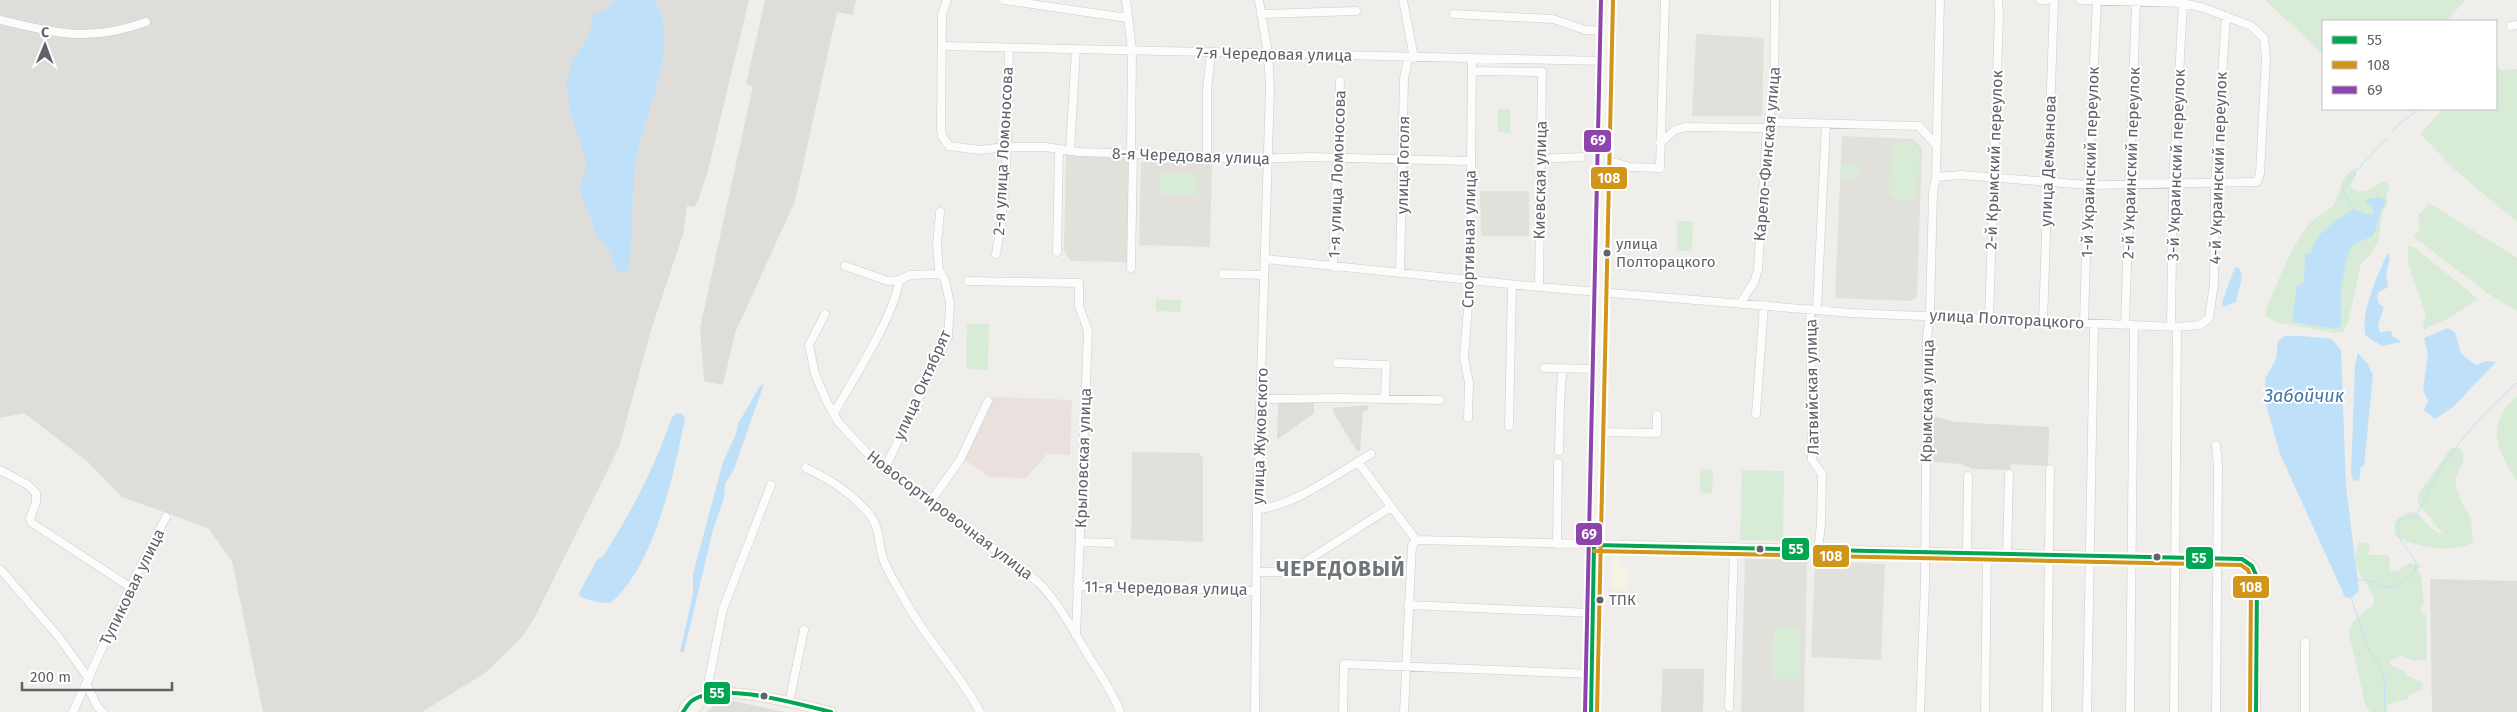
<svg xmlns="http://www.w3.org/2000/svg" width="2517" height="712" font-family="'Fira Sans',sans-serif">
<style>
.commercial{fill:#f7f3e4}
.industrial{fill:#dfddda}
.education{fill:#e2e0da}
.medical{fill:#eae0de}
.green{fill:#d8ebd6}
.water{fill:#bfe0f9}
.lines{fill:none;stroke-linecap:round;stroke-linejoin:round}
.stream{stroke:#bfe0f9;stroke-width:1}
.minor-casing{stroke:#cbcccc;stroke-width:9}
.major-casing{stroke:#d7ceb8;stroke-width:11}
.minor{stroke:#fdfcfc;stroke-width:8}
.major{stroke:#f4f2e9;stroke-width:10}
.bus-1-casing{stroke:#fff;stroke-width:8}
.bus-2-casing{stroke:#fff;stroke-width:8}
.bus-3-casing{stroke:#fff;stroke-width:8}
.bus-1{stroke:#00a651;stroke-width:4}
.bus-2{stroke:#d1951a;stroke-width:4}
.bus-3{stroke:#8e44ad;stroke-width:4}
.bus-dot{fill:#5f6368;stroke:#fff;stroke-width:2}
.labels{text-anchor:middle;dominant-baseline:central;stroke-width:4;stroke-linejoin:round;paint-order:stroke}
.bus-label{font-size:15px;fill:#5f6368;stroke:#fff;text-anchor:start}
.street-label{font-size:16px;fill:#5f6368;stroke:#fff}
.water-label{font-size:18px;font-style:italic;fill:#4174aa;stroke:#fff}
.district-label{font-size:21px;font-weight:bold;letter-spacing:1px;fill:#70757a;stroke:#fff}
.line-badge{stroke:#fff;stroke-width:2}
.badge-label{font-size:14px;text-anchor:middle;font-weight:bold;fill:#fff}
</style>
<rect width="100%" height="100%" fill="#efeeea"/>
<path class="commercial" d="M1613,556H1620V569H1628L1627,589H1611Z"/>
<path class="industrial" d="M0,0H749L708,170L698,201L694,207L687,206L683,234L651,330L619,447L535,617L522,637L485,673L422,712H263L232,561L208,528L122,497L88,462L24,413L0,418Z
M765,0H856L853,15L837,12L795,201L735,333L723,385L704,381L700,328L753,86L746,84Z
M1314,401V413L1277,440L1278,402Z
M1368,405V410L1363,411L1360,451H1357L1334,414L1333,408Z
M1932,416L1956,422L2049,427L2048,466L2011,464L2010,470L1973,469L1961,464L1932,462Z
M2430,579L2517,581V712H2432Z
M1663,669H1704L1703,712H1661Z
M723,699L785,712H706Z"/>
<path class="education" d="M1696,34L1764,38L1762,116H1692Z
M1842,136L1913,139L1922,148L1917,297L1910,301L1835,298Z
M1066,154L1130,156L1127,262L1070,261L1064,250Z
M1141,162L1212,163L1210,247L1139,245Z
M1480,191H1529V236H1481Z
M1132,452L1199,453L1203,458V542L1131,539Z
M1745,558L1807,559L1804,712H1741Z
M1815,561L1885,564L1881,660L1811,657Z"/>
<path class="medical" d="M993,397L1072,400L1070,455L1047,454L1026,478L989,477L964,459Z"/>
<path class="green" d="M2265,0H2466L2446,21H2323V54Z
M2496,67L2502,70L2517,69V222L2454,169L2420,134L2443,109H2496Z
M1498,109H1510V133L1498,132Z
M1906,140L1916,145L1920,156L1917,194C1909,205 1897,204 1889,192L1890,155L1895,144Z
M1842,163L1859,164L1858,179L1841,178Z
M2355,168L2356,175L2350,186C2361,199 2373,186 2385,181L2389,185V190L2386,195L2387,205L2382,212L2379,239L2371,254L2361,264L2348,322L2343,332L2335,333L2276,322L2265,315L2267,307C2279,279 2291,246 2310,223C2317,215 2332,211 2336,200C2341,188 2342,175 2355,168Z
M1159,173L1197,174V195L1159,194Z
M2429,203L2517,258V311L2487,293L2414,237L2420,228L2418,216Z
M1677,221H1693L1692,251H1677Z
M2408,246L2414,247L2478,299L2449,318L2424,329L2423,324L2426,316L2408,263Z
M1156,299L1181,300L1180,312L1156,311Z
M967,324H989L988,370L966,369Z
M2517,396V481C2496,450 2485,423 2517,396Z
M2451,448H2459C2470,460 2458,468 2455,481L2461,501L2471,519L2473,542C2450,555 2418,547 2395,536L2394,523C2421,495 2421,530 2443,534C2434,524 2428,513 2418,504V495Z
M1703,469L1710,470L1713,472L1712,492L1710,494L1700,492V472Z
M1742,470L1784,471L1783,541L1740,540Z
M2360,542L2370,544L2368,555H2387L2390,558L2389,572L2399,570L2409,563L2421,566L2418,570L2421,576L2424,603L2420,609L2427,617L2426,662L2421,659L2413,661L2401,655L2391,661L2389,664L2403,670L2406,675L2419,680L2423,684L2421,690L2411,694L2408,699L2387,704V712H2370L2365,703L2349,633C2350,619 2366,613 2374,603C2376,585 2344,571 2360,542Z
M1774,627L1801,628L1800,679H1773Z"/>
<path class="water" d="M615,0H654C682,42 645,111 637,155C630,194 634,235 628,274H623L611,263L612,255L597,236L579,188L587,166L570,110L566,86L572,62L590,33L593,16L608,8Z
M2377,197L2387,200C2378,212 2379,222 2373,236L2352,245L2346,260L2341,288V326L2335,329L2294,322L2293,315L2297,286L2304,282L2305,253H2311C2315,232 2337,220 2354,209L2367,214L2374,213L2372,206L2365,203V200Z
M2388,252L2390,259L2386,273L2388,287L2379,292L2377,296L2379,304L2384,307L2378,325L2380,332L2391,331L2392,336L2402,342L2382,346L2366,336C2359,314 2379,273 2388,252Z
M2235,267L2240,269L2242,277L2236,302L2223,307L2222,302Z
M2448,328L2455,332L2461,354L2476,365L2485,361L2496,362L2453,407L2435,419L2424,410L2428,401L2423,390L2428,354L2424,338Z
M2285,336H2303L2332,339L2341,350L2346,487L2359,591L2351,598L2345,597L2280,454L2267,408L2265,379L2276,359L2278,341Z
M2358,353L2367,363L2373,375L2364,466H2361L2359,481L2353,480L2351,473L2355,365Z
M764,384L734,469L725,484L724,498L713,530L685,647L684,652H680L693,593V574L723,462L736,434L738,424L760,386Z
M677,413L682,414L685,418C674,474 655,564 611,603C599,602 588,602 579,595L580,591L597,560L604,555C632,511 655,467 672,417Z"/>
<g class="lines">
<path class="stream" d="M2392,132L2399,124L2419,109
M2354,209L2343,190L2357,170L2387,138
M2357,580C2364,580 2371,580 2377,583C2381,584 2383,587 2387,587C2395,587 2399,584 2405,580C2437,558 2389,550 2399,520L2415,516L2419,511C2440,460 2476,419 2517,383
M2351,598L2368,648L2380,666L2384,677L2385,712"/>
<g class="minor-casing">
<path id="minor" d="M947,0L942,15L941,129L942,136L949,146L980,150L1006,147H1046L1079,152L1207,156L1235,160L1309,157L1470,161
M1004,0L1127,18
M1126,0L1132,50L1131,154
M1403,0L1414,58
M2040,0H2047
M1261,14L1356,11
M1454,14L1553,19L1585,30L1607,31
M0,20C58,33 87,43 146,22
M2511,26L2517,25
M943,46L1606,61
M1472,71L1542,72L1539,287
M1769,122L1919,126L1936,145
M1660,143L1675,130L1685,127L1767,128
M1070,151L1076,49
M1207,156V90L1211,52
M1540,159L1581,157
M1603,162L1617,163L1629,167L1660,168L1665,0
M1936,177L1961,175L2088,185L2257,182L2260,173L2266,58L2264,38L2251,26L2204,8L2183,3L2080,0
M1057,252L1059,149
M996,254C1009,187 1007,116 1009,48
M1265,259L1539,287L1851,313L2177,327L2200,325L2209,318L2214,284L2215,184L2226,16
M845,266L888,281L899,280L910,275L940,274
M1333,267L1340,81
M1131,268L1133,154
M1400,273L1404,79L1408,58
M1223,274L1264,275
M968,281L1079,283V306L1088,331L1076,635
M1740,304L1754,282L1758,270L1767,128L1774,95L1775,0
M1810,309L1812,460L1822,474L1821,524L1818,551
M1817,309L1826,124
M825,314L809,345L815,374L827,402L839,423L869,455L1038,582C1059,603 1073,630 1088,655C1099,673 1113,692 1120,712
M1989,320L1999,14L1998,0
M2043,322L2054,0
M2084,323L2088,185L2097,1
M2125,324L2136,1
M2171,326L2173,185L2183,3
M1337,363L1386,365L1385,399
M1544,368L1598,369
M1261,399L1338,398L1440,400
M834,413C851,383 896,313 899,280
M1756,414L1764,305
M1468,418L1469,383L1464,357L1470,281L1472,59
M1509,426L1512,285
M1597,432L1657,433V415
M2216,445L2218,466L2216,712
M1559,451C1560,423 1559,394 1563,368
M1358,462L1416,540
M806,468C831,480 852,493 870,515C880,528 878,543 883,558C888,573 898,588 906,602C927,641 959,672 980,712
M885,468L948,337L950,304L945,280L939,270L937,244L940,212
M0,470L28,485L36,493V502L30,519L32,523L130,587
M931,501L960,460L988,401
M1257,509C1291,508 1341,471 1371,454
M1416,540L2242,559C2252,563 2255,567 2257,577L2256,712
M1080,542L1111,543
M1557,544L1558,463
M1967,554L1968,476
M2007,554L2009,474
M1,570L58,636L89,679
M1257,572H1300L1302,564L1391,507
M1077,586L1256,591
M1408,605L1592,613
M2305,642V712
M87,685L97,706L103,712
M710,694L709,680L723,609L771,485
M789,703L804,630
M1729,707L1734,549
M73,712L130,587L166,517
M1255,712L1257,509L1270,87L1268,54L1259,0
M1343,712L1344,664L1591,674
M1404,712L1412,546L1416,540
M1920,712L1925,583L1927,337L1930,312L1933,193L1936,177L1940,0
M1985,712L1987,554
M2047,712L2050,469
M2087,712L2094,324
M2130,712L2134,325
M2174,712L2177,327"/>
</g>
<g class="major-casing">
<path id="major" d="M683,712C694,672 802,706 831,712
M693,712L699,703L708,696
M1591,712L1607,0"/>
</g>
<use href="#minor" class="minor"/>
<use href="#major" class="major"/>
<g class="bus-1-casing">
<path id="bus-1" d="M1594,545L2242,559L2252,566L2257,577L2256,712
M683,712C686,708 689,702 693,700C722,681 798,704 831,712
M1591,712L1594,545"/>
</g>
<g class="bus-2-casing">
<path id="bus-2" d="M1594,551L2241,565L2248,570L2251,578L2250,712
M1597,712L1613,0"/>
</g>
<g class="bus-3-casing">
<path id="bus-3" d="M1585,712L1601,0"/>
</g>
<use href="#bus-1" class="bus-1"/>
<use href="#bus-2" class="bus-2"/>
<use href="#bus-3" class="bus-3"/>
</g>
<g class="bus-dot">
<circle cx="1607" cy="253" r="4.5"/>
<circle cx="1760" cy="549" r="4.5"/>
<circle cx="2157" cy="557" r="4.5"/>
<circle cx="1600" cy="600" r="4.5"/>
<circle cx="764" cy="696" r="4.5"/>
</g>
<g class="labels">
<g class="bus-label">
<text x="1616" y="244">улица<tspan x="1616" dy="18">Полторацкого</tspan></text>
<text x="1609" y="600">ТПК</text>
</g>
<g class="street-label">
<text transform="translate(1274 54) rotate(1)">7-я Чередовая улица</text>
<text transform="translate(1003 151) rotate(-87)">2-я улица Ломоносова</text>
<text transform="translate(1767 154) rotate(-85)">Карело-Финская улица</text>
<text transform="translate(1191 156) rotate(2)">8-я Чередовая улица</text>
<text transform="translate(1994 160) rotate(-88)">2-й Крымский переулок</text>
<text transform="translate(2048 161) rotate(-88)">улица Демьянова</text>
<text transform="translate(2090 162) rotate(-88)">1-й Украинский переулок</text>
<text transform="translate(2131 163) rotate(-88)">2-й Украинский переулок</text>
<text transform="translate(1403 165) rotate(-89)">улица Гоголя</text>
<text transform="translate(2176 165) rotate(-88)">3-й Украинский переулок</text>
<text transform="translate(2218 168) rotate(-88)">4-й Украинский переулок</text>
<text transform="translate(1337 174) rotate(-88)">1-я улица Ломоносова</text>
<text transform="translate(1540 180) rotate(-89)">Киевская улица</text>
<text transform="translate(1469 239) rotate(-89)">Спортивная улица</text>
<text transform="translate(2007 319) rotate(3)">улица Полторацкого</text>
<text transform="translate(922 385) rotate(-66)">улица Октябрят</text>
<text transform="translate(1812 387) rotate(-91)">Латвийская улица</text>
<text transform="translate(1927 401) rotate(-89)">Крымская улица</text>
<text transform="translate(1260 436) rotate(-88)">улица Жуковского</text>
<text transform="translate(1083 458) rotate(-88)">Крыловская улица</text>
<text transform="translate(950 515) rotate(37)">Новосортировочная улица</text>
<text transform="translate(132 587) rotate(-64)">Тупиковая улица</text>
<text transform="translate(1166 588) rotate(1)">11-я Чередовая улица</text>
</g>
<g class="water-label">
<text x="2304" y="396">Забойчик</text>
</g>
<g class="district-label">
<text x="1341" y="569">ЧЕРЕДОВЫЙ</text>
</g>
</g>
<g class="line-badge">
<rect x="1583" y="129" width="29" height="24" rx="5" fill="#8e44ad"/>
<rect x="1590" y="166" width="38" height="24" rx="5" fill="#d1951a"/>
<rect x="1575" y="522" width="28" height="24" rx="5" fill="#8e44ad"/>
<rect x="1781" y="537" width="29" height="24" rx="5" fill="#00a651"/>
<rect x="1812" y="544" width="38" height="24" rx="5" fill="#d1951a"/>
<rect x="2185" y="546" width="29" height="24" rx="5" fill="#00a651"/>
<rect x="2232" y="575" width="38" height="24" rx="5" fill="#d1951a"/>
<rect x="703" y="681" width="28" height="24" rx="5" fill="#00a651"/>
</g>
<g class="badge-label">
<text x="1598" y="145">69</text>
<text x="1609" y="183">108</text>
<text x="1589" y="539">69</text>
<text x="1796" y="554">55</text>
<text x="1831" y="561">108</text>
<text x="2199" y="563">55</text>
<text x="2251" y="592">108</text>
<text x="717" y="698">55</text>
</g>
<rect x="2322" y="20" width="175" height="90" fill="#ffffff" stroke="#bfc1c3"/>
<rect x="2332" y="36" width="25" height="8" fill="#00a651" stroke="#bfc1c3"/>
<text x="2367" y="45" font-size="15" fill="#5f6368">55</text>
<rect x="2332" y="61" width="25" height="8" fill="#d1951a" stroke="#bfc1c3"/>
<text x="2367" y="70" font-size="15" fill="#5f6368">108</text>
<rect x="2332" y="86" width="25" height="8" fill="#8e44ad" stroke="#bfc1c3"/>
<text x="2367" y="95" font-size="15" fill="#5f6368">69</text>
<g transform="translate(45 45) rotate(1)" stroke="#ffffff" stroke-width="4" paint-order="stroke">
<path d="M0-4L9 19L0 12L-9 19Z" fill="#5f6368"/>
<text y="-8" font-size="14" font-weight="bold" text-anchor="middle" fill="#5f6368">С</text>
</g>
<path d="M22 682v8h150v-8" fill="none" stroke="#5f6368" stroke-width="2.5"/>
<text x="30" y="682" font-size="15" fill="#5f6368" stroke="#ffffff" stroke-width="4" paint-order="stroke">200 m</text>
</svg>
